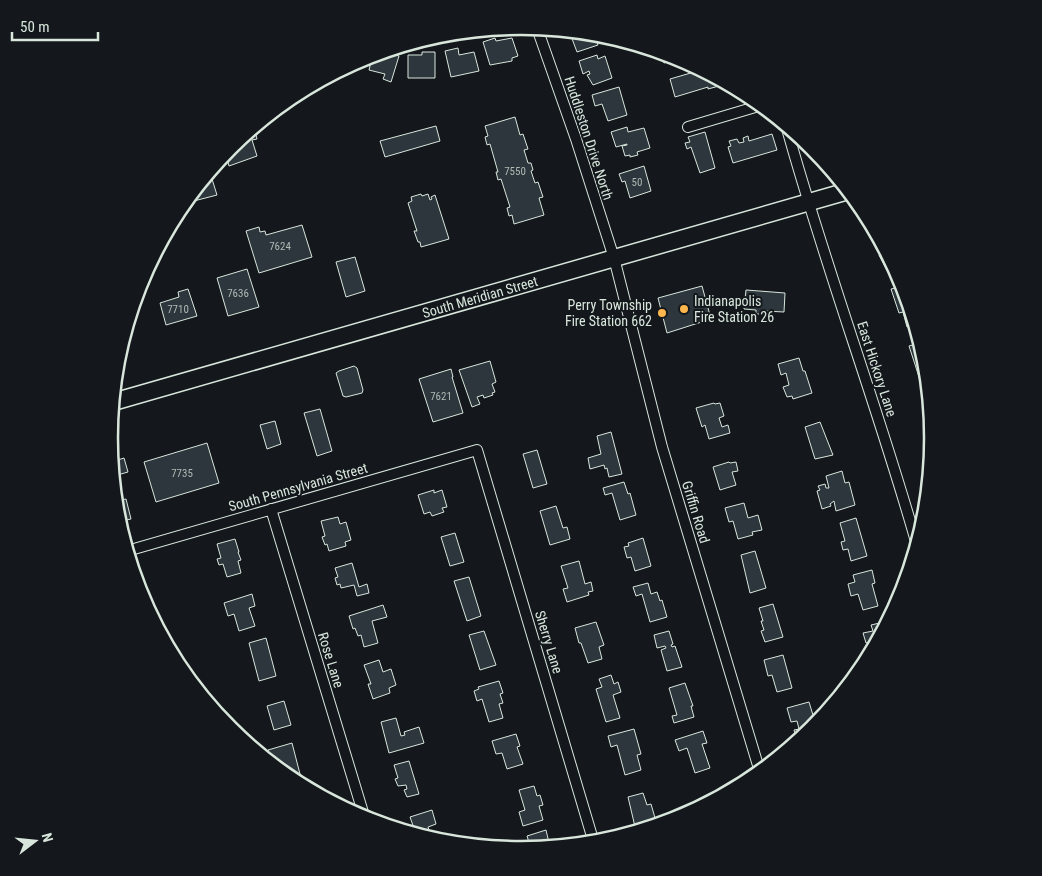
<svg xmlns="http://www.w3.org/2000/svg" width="1042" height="876" font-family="'Roboto Condensed',sans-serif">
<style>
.building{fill:#2c363c;stroke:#d8e6dc}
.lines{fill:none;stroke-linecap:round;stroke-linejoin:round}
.minor-casing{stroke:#d8e6dc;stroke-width:12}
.primary-casing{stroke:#d8e6dc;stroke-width:19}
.minor{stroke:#14181c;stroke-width:10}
.primary{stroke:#14181c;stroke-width:16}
.poi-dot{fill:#ffb74d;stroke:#14181c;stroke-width:2}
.labels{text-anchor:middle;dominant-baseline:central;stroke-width:4;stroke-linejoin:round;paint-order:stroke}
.number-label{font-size:11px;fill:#adbab4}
.street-label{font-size:14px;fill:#d8e6dc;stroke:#14181c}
.poi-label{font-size:14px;fill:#d8e6dc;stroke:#14181c;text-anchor:start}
.rim{fill:none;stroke:#d8e6dc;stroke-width:2.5}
</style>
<rect width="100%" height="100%" fill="#14181c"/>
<path class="building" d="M565,31L594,33L598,45L577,52L571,36L568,38Z
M495,38L496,41L512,38L518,56L512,58V61L490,65L483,42Z
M458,48L459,55L474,52L479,71L451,77L445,51Z
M386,51V52L399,56L391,82L383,79L385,74L369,70L371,62L369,61L370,56Z
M422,52H435V78H408V55H422Z
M661,53H662L680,58L664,63Z
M597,55L598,59L605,56L612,78L593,85L587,75L590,74L589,71L583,74L579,61Z
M701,70L716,78L719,86L708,89V87L675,97L670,79Z
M619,87L627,115L608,121L602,104L595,106L592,95Z
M515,117L520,135L523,134L528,149L524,150L528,163H531L533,170L531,171L535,183L538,182L543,197L539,198L544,215L514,224L512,215L509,216L507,208L510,207L501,179L498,180L496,172H498L490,144L487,145L485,137L488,136L485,126Z
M436,126L440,141L385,157L380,141Z
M254,127L257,139L252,140L257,156L229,166L226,155L232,153V146L237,144L236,142Z
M627,127L628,132L644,128L650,148L637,152L638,155L630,157V155L625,156L622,146L627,145V144L616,147L611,132Z
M705,132L715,168L700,173L691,147L687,149L685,143L690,142L688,137Z
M772,134L777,150L733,163L728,147L731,146L729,141L737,139L739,143L744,142L743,138L748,136L749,141Z
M644,166L651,191L630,198L625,181L622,182L619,174Z
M204,178L205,181L212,179L217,195L190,202L191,208L179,211Z
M421,194L422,196L428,194L430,200L432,199L431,197L435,195L449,239L421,247L420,242H418L414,231H417L408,203L412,201L411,197Z
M302,225L312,257L259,273L246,231L259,227L260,232L265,231L266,235Z
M886,251L895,269L888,272L879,255Z
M355,257L365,291L346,297L336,262Z
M247,269L259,307L228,316L217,278Z
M702,286L711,319L667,333L658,298Z
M903,286L915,325L907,327L903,312L899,313L891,289Z
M188,289L197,316L166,325L160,303L179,297L178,292Z
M746,290L785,293L784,312L765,311L764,314H756V310L744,309Z
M920,343L925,358L927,380L921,383L909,346Z
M799,358L803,371H805L812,393L793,399L792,396L787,397L783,387L789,385L786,373L781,375L778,364Z
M490,361L496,382L492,384L495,392L492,393L493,395L484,398L483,395L477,397L480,404L472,407L459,370Z
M354,366L357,368L363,390L362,393L346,397L343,396L336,373L339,371Z
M451,369L453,377H452L463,413L433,422L419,379Z
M929,399L930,414L926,400Z
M714,403L715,404L720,403L724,416L719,418L722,427L728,425L730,433L709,439L705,425L702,427L696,408Z
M320,409L332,451L317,456L304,413Z
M275,421L281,444L267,449L260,425Z
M820,422L833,455L815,459L805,427Z
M611,432L622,474L609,477L607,468L605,469L604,465L590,469L588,458L601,454L597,436Z
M207,443L219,483L156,502L144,462Z
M537,450L547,484L533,488L523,454Z
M124,458L128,472L114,476L121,500L126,499L131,519L118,522L112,462Z
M729,462L730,463L736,462L738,471L732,472L736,485L720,490L713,467Z
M842,471L845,483L849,482L855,505L836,511L834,501L830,504L831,506L822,509L817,491L820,490L818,486L825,484L826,488H829L826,476Z
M624,482L628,494L630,493L636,515L620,520L612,493L605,495L603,488Z
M434,490V493L442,490L447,507L442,508L444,512L432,516L430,512L424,514L418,495Z
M744,503L748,518L758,515L762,530L752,532L753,535L738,539L733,521L729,522L725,508Z
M556,506L563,528L567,527L570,539L550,545L540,511Z
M338,517L340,524L346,522L351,540L345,542L346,546L329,551L327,544L325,545L322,537L325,536L321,521Z
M856,518L867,556L851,561L848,549L843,550L841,542L845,541L840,523Z
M455,533L464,562L450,566L441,537Z
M643,538L651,566L635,571L631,557L627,558L624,547L629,546L628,543Z
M235,539L239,552H238L241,560L238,561L241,573L227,577L223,564L219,565L217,559L221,558L217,544Z
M755,551L766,588L750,593L741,555Z
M579,561L585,584L591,582L593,591L588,592L589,595L567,602L563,589L568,588L561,566Z
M352,563L359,587L367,584L369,593L357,596L354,585L341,588L340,584L337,585L335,578L338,577L335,568Z
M872,570L875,583L872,584L878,606L863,610L858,594L851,596L848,584L855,582L853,575Z
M469,577L481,616L467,621L454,581Z
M648,583L651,594L657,592L660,601L662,600L667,617L650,622L642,594L636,596L633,587Z
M252,594L255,606L249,608L255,626L239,631L234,614L228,616L224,603Z
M773,604L783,637L765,642L761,631L764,630L761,621H763L759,608Z
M383,605L387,617L372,621L378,643L364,647L361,635L358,636L355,628L353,629L349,616Z
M888,621L876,643L875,641L866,643L863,633L873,631L871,625Z
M596,622L604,645L599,647L602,659L588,663L581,643H579L575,628Z
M484,631L496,665L480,670L469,635Z
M669,631L673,644L671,645L672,647L675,646L682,667L667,671L661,650L666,648L665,646L657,648L654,635Z
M266,638L276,676L259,681L249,643Z
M783,655L792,688L777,692L772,675L768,676L764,660Z
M379,660L383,672L391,669L396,685L389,688L390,693L373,699L368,684H371L364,665Z
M611,675L614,684L618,682L621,692L613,695L620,718L606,722L596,689L602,687L599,679Z
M499,681L503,693L500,694L503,703L499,704L503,718L489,722L482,699L477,701L474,691L479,689L478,687Z
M685,683L693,706H691L694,717L674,723L672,716L677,715L669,688Z
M284,701L291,725L274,730L267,706Z
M809,702L816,725L797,741L794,730L799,729L797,721L791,722L787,708Z
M396,718L401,736L405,735L404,732L419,727L424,743L389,753L381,722Z
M634,729L641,754L637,755L641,770L625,775L617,745L611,747L608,736Z
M703,731L707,743L702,744L710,768L695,773L687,748L679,751L675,740Z
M516,734L520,746L517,747L523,764L507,769L502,753L496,754L492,741Z
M292,743L300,774L288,777L272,764L268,750Z
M409,761L419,794L407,797L404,790L407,789L406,785L398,786L395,779L398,778L394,765Z
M534,786L537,796L540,795L543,805L539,806L543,820L523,826L519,812L525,810L519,790Z
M643,793L647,805L651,804L657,825L636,831L628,797Z
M432,810L436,824L428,827L432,839L416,834L410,817Z
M546,830L550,847L531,849L527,836Z"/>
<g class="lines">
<g class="minor-casing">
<path id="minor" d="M537,28L576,139L614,258L662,447L760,772
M786,125C825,267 877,404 917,545
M688,127L762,105
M271,509L365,819
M127,551L477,450L594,843"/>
</g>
<g class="primary-casing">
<path id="primary" d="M113,402L848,191"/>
</g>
<use href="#minor" class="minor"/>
<use href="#primary" class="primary"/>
</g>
<g class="poi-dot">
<circle cx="684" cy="309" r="5"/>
<circle cx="662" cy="313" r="5"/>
</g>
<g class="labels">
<g class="number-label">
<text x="515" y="171">7550</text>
<text x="637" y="182">50</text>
<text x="280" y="246">7624</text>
<text x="238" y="293">7636</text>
<text x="178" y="309">7710</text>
<text x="441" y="396">7621</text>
<text x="182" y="473">7735</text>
</g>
<g class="street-label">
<text transform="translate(589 138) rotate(72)">Huddleston Drive North</text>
<text transform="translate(480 297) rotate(-16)">South Meridian Street</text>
<text transform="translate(877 369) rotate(72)">East Hickory Lane</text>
<text transform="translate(298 487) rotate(-16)">South Pennsylvania Street</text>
<text transform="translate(696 512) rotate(73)">Griffin Road</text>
<text transform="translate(549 642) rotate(73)">Sherry Lane</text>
<text transform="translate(331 660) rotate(73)">Rose Lane</text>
</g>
<g class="poi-label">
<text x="694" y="301">Indianapolis<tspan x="694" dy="16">Fire Station 26</tspan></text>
<text x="652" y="305" text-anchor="end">Perry Township<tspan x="652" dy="16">Fire Station 662</tspan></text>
</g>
</g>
<path d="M0 0H1042V876H0ZM118 438a403 403 0 1 1 806 0a403 403 0 1 1-806 0Z" fill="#14181c" fill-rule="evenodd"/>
<path class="rim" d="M118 438a403 403 0 1 1 806 0a403 403 0 1 1-806 0Z"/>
<g transform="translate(35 841) rotate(74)" stroke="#14181c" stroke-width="4" paint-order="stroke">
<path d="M0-4L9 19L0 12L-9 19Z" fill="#d8e6dc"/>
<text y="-8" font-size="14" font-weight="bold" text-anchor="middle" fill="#d8e6dc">N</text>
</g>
<path d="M12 32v8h86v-8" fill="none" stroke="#d8e6dc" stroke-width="2.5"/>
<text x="20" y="32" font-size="15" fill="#d8e6dc" stroke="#14181c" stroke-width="4" paint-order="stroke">50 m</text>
</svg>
